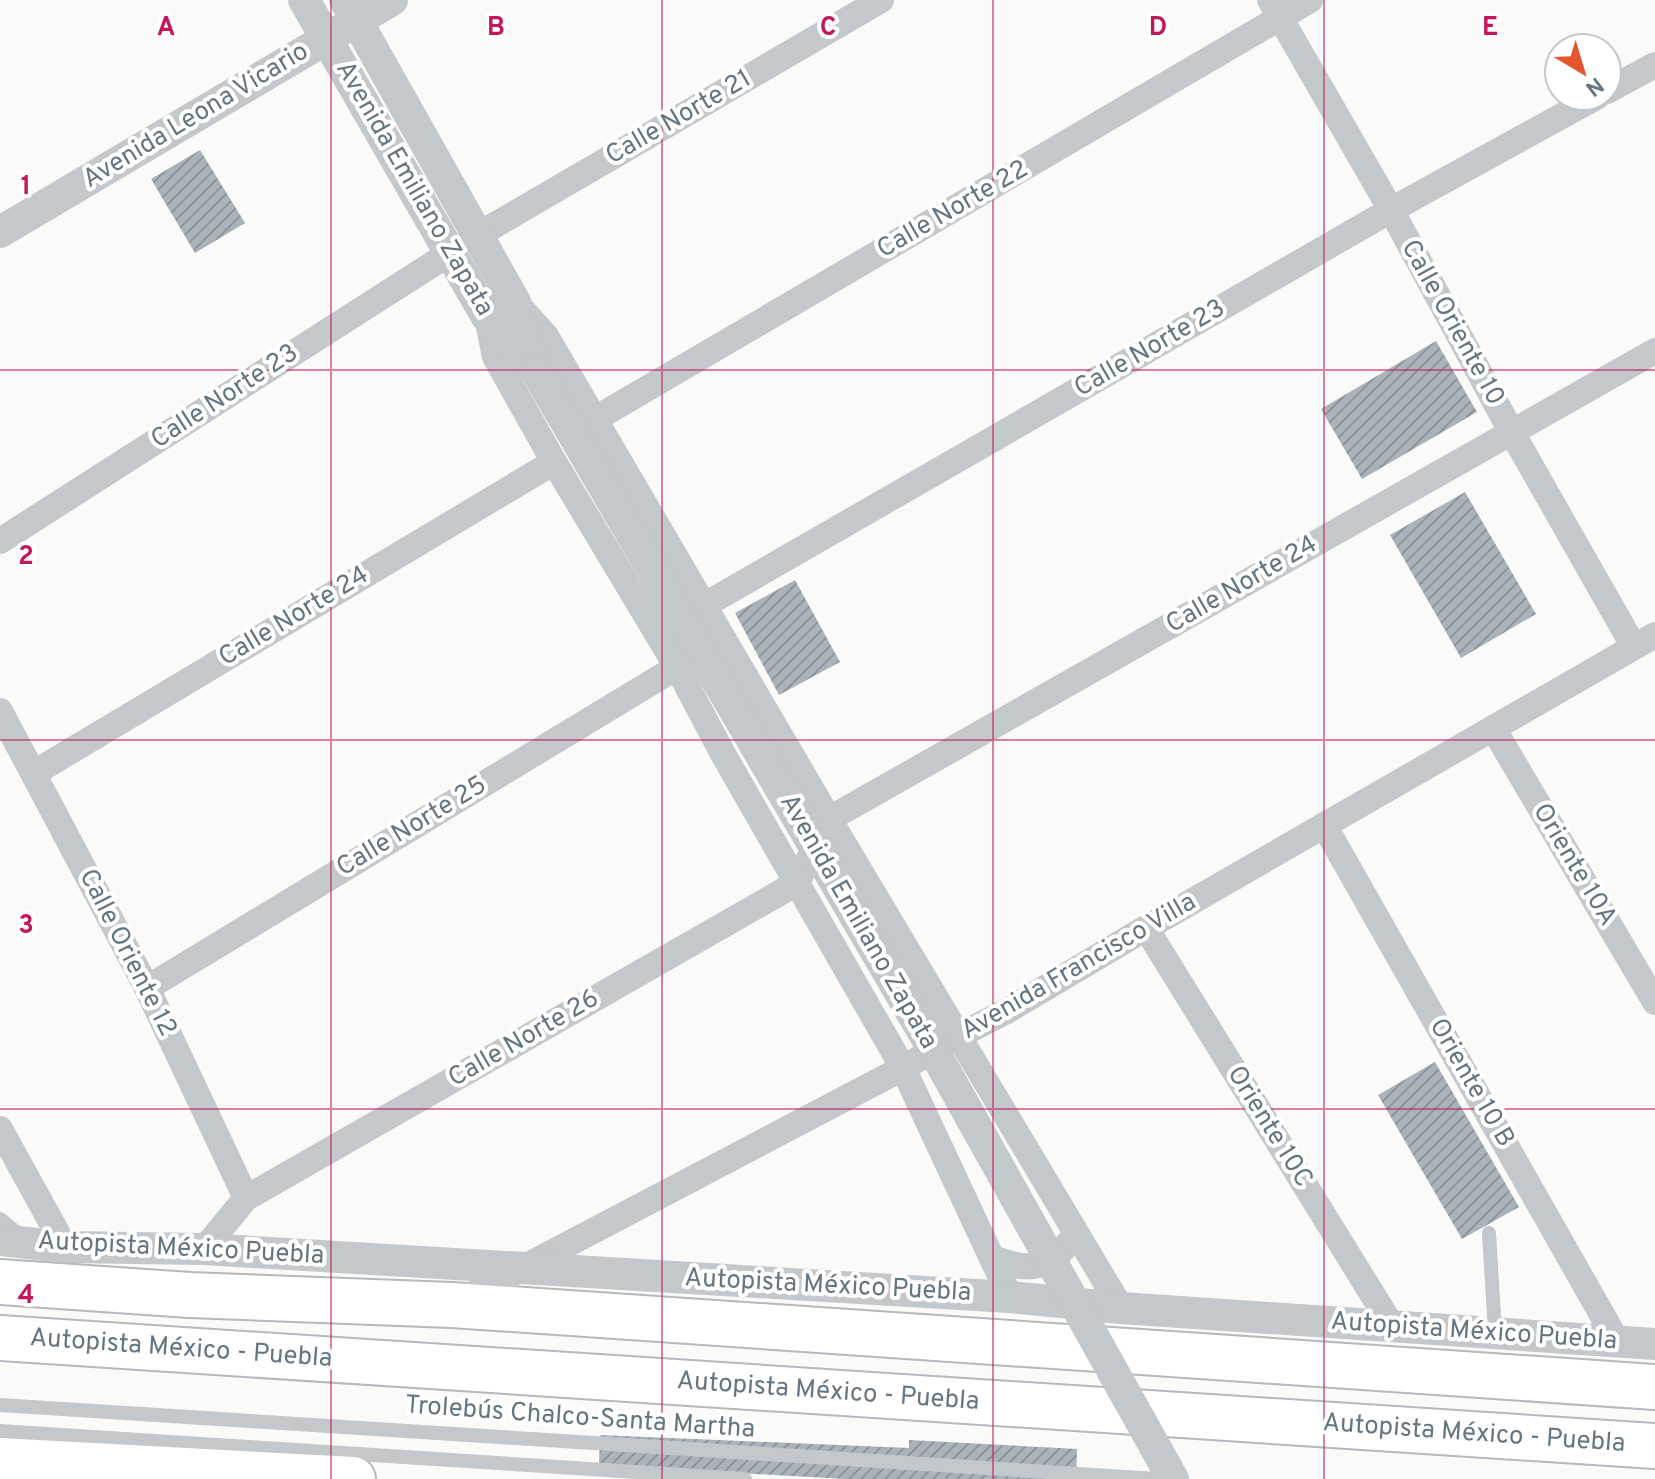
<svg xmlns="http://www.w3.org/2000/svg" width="1655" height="1479" font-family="Overpass,sans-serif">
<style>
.building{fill:url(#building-hatch)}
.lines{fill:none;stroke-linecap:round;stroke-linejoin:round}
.trunk-casing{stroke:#b4b9bd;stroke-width:48}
.motorway-casing{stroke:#b4b9bd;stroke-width:48}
.service{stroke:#c3c8cc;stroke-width:14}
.minor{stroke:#c3c8cc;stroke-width:26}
.tertiary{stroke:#c3c8cc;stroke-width:32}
.trunk{stroke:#fff;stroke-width:44}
.motorway{stroke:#fff;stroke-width:44}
.tertiary-bridge{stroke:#c3c8cc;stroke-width:32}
.grid{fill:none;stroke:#c2185b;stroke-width:2;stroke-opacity:0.55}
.labels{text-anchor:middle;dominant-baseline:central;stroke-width:8;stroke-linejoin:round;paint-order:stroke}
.street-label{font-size:26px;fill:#657683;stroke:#fff}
.grid-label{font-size:26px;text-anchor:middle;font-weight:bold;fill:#c2185b;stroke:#fff;stroke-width:8;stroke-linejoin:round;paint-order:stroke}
</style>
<defs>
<pattern id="building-hatch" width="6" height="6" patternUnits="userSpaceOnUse" patternTransform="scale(2)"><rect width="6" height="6" fill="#aab3b9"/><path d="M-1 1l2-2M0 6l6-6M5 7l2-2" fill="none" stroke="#8e969c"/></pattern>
</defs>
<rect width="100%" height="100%" fill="#fafaf8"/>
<path class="building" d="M200,150L245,223L195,253L151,179Z
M1436,341L1477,412L1362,479L1321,409Z
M1465,492L1536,614L1461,658L1390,535Z
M795,580L840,662L779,695L735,613Z
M1435,1062L1519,1207L1462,1239L1378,1095Z
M600,1435L909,1448V1440L1077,1449L1076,1479H844L599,1465Z"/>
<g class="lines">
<g class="trunk-casing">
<path id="trunk" d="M0,1282L190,1295L452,1305L1655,1387"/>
</g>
<g class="motorway-casing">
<path id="motorway" d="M0,1338L1655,1446
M0,1460L353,1479"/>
</g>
<path class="service" d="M0,1219L22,1237
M1489,1233L1495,1332
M0,1405L1157,1479
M0,1431L745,1479"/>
<path class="minor" d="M1270,0L1391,210L1511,431L1634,647
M1607,91L1655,65
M478,235L881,0
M517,304L546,336L829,819L1121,1308
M487,317L495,357L554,462L677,667L723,754L903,1068L1010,1297
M595,419L1310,0
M0,541L450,253
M703,606L1391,210L1598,96
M0,711L147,988L246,1198
M1493,728L1655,1002
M34,773L554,462
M1324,825L1617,1341
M1146,928L1392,1326
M147,988L677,667
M0,1129L65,1247
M204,1249L246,1198L797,883L829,819L1655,351
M991,1257C1032,1274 1049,1269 1076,1234
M460,1301L903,1068L958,1036L1005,1012L1146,928L1655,635"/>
<path class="tertiary" d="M304,0L487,317L535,369
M345,0L515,302L533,362
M0,232L392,0
M0,1240L65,1247L204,1249L1010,1297L1121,1308L1655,1344"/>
<use href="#trunk" class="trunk"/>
<use href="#motorway" class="motorway"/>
<path class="tertiary-bridge" d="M535,369L926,1037L1173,1479"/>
</g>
<path class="grid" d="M331,0V1479M662,0V1479M993,0V1479M1324,0V1479M0,370H1655M0,740H1655M0,1109H1655"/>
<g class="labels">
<g class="street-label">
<text transform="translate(196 116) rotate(-31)">Avenida Leona Vicario</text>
<text transform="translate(679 118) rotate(-30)">Calle Norte 21</text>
<text transform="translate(414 189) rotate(60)">Avenida Emiliano Zapata</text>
<text transform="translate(953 210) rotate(-30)">Calle Norte 22</text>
<text transform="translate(1452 323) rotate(61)">Calle Oriente 10</text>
<text transform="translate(1150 349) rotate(-30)">Calle Norte 23</text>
<text transform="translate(225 397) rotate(-33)">Calle Norte 23</text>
<text transform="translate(1242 585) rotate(-30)">Calle Norte 24</text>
<text transform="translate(294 617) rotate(-31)">Calle Norte 24</text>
<text transform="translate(412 827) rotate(-31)">Calle Norte 25</text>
<text transform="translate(1574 865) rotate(59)">Oriente 10A</text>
<text transform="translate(858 922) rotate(60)">Avenida Emiliano Zapata</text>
<text transform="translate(127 953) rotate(63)">Calle Oriente 12</text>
<text transform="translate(1079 967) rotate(-30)">Avenida Francisco Villa</text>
<text transform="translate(524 1039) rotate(-30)">Calle Norte 26</text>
<text transform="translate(1471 1083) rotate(60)">Oriente 10 B</text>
<text transform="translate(1269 1127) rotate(58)">Oriente 10C</text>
<text transform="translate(181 1249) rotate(3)">Autopista México Puebla</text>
<text transform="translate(828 1286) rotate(3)">Autopista México Puebla</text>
<text transform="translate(1474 1332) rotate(4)">Autopista México Puebla</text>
<text transform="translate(181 1349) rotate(4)">Autopista México - Puebla</text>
<text transform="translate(828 1392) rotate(4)">Autopista México - Puebla</text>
<text transform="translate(580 1418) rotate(4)">Trolebús Chalco-Santa Martha</text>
<text transform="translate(1474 1434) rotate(4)">Autopista México - Puebla</text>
</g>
</g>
<g class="grid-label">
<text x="166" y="35">A</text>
<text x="496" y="35">B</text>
<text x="828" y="35">C</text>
<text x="1158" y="35">D</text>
<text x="1490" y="35">E</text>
<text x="26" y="194">1</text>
<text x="26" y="564">2</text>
<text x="26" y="933">3</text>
<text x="26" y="1303">4</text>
</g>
<g transform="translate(1583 72) rotate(142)"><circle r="38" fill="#ffffff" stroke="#c1c8cd" stroke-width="2"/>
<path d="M0-6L14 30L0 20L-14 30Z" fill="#e4572e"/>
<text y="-12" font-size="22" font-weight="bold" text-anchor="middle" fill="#657683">N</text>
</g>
</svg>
